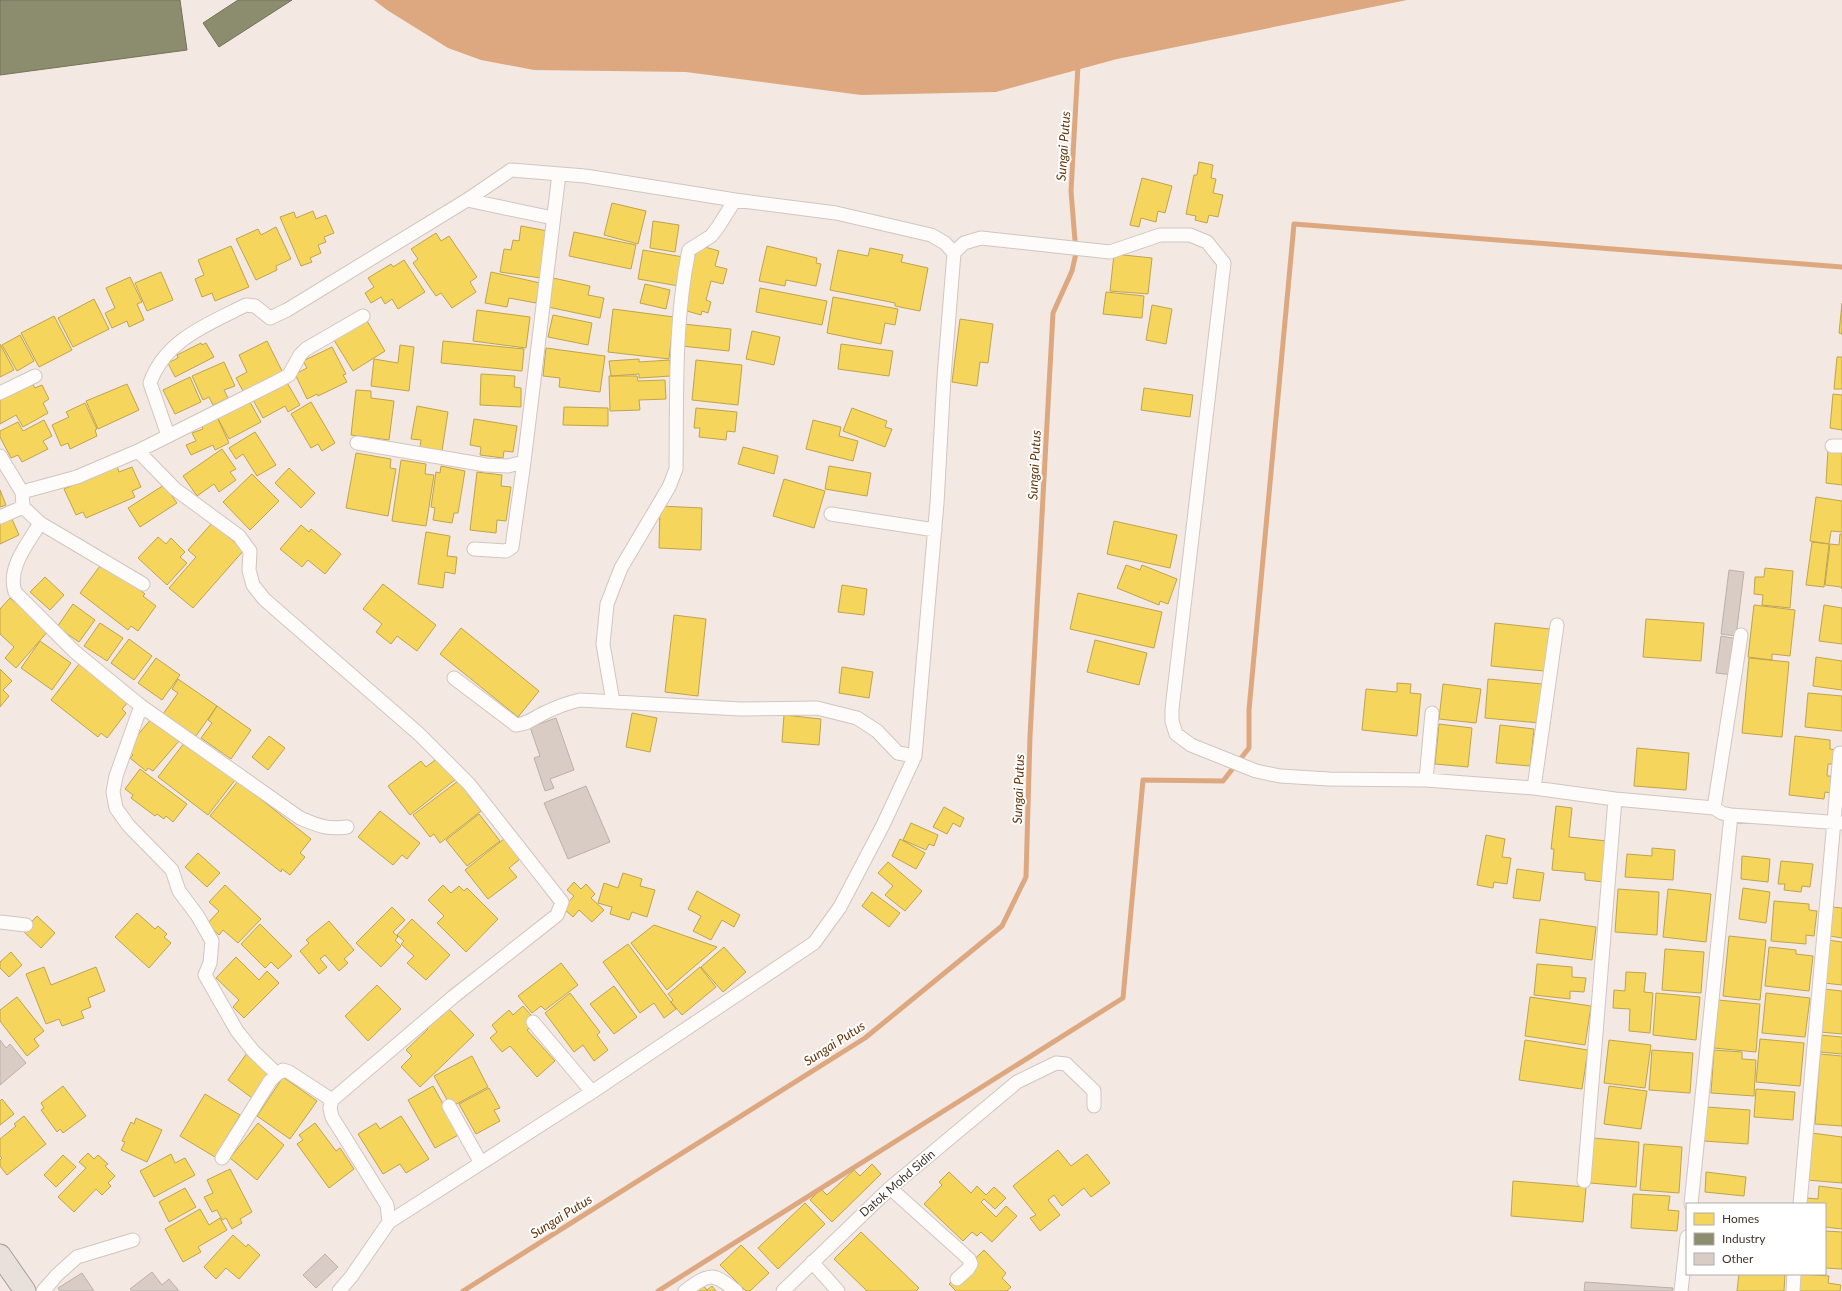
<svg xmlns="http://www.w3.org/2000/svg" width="1842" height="1291" font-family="Lato,sans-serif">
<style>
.water{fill:#dda87f}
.homes{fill:#f6d55c;stroke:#bfa44d}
.industry{fill:#8c8c6e;stroke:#75715a}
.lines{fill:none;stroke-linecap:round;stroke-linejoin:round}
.stream{stroke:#dda87f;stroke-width:5}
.building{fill:#d8ccc5;stroke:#bbb0aa}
.minor-casing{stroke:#d1c6bf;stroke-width:15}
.primary-casing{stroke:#ad9e93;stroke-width:23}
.minor{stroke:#fdfcfb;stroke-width:13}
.primary{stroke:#e7e0db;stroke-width:21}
.labels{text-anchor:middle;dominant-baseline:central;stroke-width:4;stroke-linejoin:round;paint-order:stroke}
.street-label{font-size:12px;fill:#3f332a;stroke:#fff}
.water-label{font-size:13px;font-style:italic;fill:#623306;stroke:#fff}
</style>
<rect width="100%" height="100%" fill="#f3e8e2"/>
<path class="water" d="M374,0H1407L1117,59L996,92L861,95L686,72L534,70L481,60L448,48L387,10Z"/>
<path class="homes" d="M1199,162L1213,165L1211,178L1216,179L1213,193L1223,195L1218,217L1209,215L1207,223L1195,220L1196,216L1186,214L1194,175H1197Z
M1142,178L1172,186L1165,213L1158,211L1156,222L1141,218L1139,227L1130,225Z
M612,203L646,211L638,244L604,235Z
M313,211L316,219L326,215L334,233L324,237L326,242L318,245L321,253L310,258L312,262L301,266L280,217L294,212L296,218Z
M653,221L679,225L675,252L650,248Z
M521,226L548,231L541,278L500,272L504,249L511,250L513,240L519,241Z
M276,227L291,259L276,266L277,270L256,280L236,239L258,229L261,235Z
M574,232L636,245L631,269L569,256Z
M436,233L441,241L449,236L477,277L470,282L476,292L452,308L441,293L436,296L413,263L418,259L411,249Z
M698,245L719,251L715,266L727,269L723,284L711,281L706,300L711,302L708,313L702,311L701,315L680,309Z
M231,246L249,287L215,301L212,293L202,297L195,279L204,275L198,260Z
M767,246L817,258L816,263L821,264L816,286L786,280L785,286L759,281Z
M870,248L903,255L901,262L928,268L920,311L895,306V303L830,290L838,250L868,256Z
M643,250L683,257L679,286L638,279Z
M1114,254L1152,258L1148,294L1110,291Z
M404,260L425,292L398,309L392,299L385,304L381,297L371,303L365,293L374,287L368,278L391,264L393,267Z
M161,272L173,300L147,311L135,283Z
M491,272L540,283L536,303L509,298L507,307L485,303Z
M130,277L142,302L137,304L144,320L129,327L127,321L112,328L105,313L115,308L106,288Z
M553,278L590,286L588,295L604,298L600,318L548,307Z
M645,284L670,290L666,309L640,303Z
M760,288L827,301L822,325L756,312Z
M1106,292L1144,296L1142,318L1103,314Z
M833,297L898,309L895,325L885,323L881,344L827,333Z
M94,299L109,329L73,347L58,318Z
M1842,303V334L1839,333Z
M1152,305L1172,309L1166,344L1146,340Z
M613,309L674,317L669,359L608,352Z
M477,310L530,317L526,348L473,341Z
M553,315L592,323L588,345L548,337Z
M54,316L72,350L39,367L21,333Z
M960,319L993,324L988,363L980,362L977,386L952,382Z
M367,321L385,351L353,371L334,340Z
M683,324L731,329L729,351L681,346Z
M752,331L780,337L774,365L746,359Z
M20,335L34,361L17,371L2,345Z
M267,341L283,373L244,393L236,378L247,372L239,355Z
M443,341L524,349L522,371L441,363Z
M201,343L202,345L206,343L214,357L175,377L168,363L178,358L177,355Z
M0,344L14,370L0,377Z
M841,344L893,351L889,376L838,369Z
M400,345L414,347L409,391L371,386L374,359L398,363Z
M332,347L346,374L343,375L347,382L318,396L317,394L307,399L295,374L307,368L303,361Z
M546,348L605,356L600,392L559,387L560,378L543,376Z
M1837,357H1842V389H1834Z
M639,359V362L670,360L671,376L639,378V374L611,376L609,361Z
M696,360L742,365L738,405L692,400Z
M224,362L235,386L224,390L228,398L213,405L209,397L203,400L192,376Z
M481,374L515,376L514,387L521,388V407L480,405Z
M609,376H637L638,381L665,380L666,399L639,400L640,410L610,411Z
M190,377L201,402L175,414L163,390Z
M286,381L300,405L288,412L285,406L263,418L253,400Z
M32,383L35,388L42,385L49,399L43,403L48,413L23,427L16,415L0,424V395Z
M127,384L139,410L98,429L86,401Z
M1144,388L1193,395L1190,417L1141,410Z
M356,390L371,391V398L394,401L389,440L351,435Z
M1833,394L1842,395V430L1830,428Z
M249,400L261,422L229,439L217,417Z
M311,402L335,443L322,451L318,444L311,448L291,414Z
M85,403L97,429L95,430L97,436L70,449L68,443L61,446L52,425L69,417L66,412Z
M417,406L448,412L442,451L420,447L421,440L411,439Z
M564,407L608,408V426L563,425Z
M696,408L737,412L735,432L727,431L726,440L699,437L700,428H694Z
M852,408L887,421L885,427L892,429L885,447L843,431Z
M217,417L229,443L215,450L213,445L191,455L186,445L196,441L192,433L203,429L201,424Z
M474,419L517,426L513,452L504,451L503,458L480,455L481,447L470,445Z
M44,420L52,436L43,441L48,449L22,462L18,455L11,458L0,437V431L18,422L23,431Z
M813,420L841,427L839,436L858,441L853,461L806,449Z
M255,432L276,465L257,476L243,454L236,459L229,448Z
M743,447L778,456L774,474L738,464Z
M222,449L236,469L230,472L236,480L219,492L214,484L197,496L183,476Z
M1828,449L1842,450V485L1826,483Z
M356,453L391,459L390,468L396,469L388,516L346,508Z
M401,460L426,464L425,474L434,475L426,526L392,521Z
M117,466L119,472L132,467L141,487L132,491L135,497L86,518L83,512L76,515L64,489Z
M441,466L465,471L458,513H454L452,523L433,520L435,508L431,507L436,472L440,473Z
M829,466L871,473L867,496L825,489Z
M289,468L315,493L301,508L275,483Z
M477,472L502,475L501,486L511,487L506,521L497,520L496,533L470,530Z
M252,474L279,501L250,530L223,502Z
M784,479L825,491L814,528L773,516Z
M164,485L177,503L140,527L128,508Z
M0,490L6,505L0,507Z
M1816,497L1842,501V532L1831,531L1829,544L1810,541Z
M660,506L702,508L701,550L659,548Z
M8,510L19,535L0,544V513Z
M1114,521L1177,535L1170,568L1107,554Z
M212,523L244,550L193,608L169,588L196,557L188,550Z
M301,525L309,532L311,529L341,554L325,574L308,560L302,567L280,549Z
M426,532L450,536L447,556L457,557L455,574L445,572L443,588L418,584Z
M1840,534H1842V589L1841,587L1825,585L1830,544L1839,545Z
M158,537L166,544L171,538L185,552L180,557L187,563L167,585L138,558Z
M1812,542L1829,544L1824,587L1806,585Z
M103,562L145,594L143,596L156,606L138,631L131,626L128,630L80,593Z
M1126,565L1140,570L1142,565L1177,579L1168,604L1160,601L1159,605L1117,588Z
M1765,568L1793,571L1790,608L1762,605L1763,595L1754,594L1755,577H1764Z
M45,577L64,595L50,610L30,592Z
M383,584L436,625L417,651L397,636L391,644L376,632L382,624L363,609Z
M842,585L867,589L864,615L838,612Z
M1078,593L1162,612L1154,648L1070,629Z
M10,598L49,630L16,668L5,658L14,647L0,634V609Z
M73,604L95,620L79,642L57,627Z
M1754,605L1795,610L1790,656L1772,654V660L1748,657Z
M1824,605L1842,608V644L1819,641Z
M674,615L706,619L698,696L665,692Z
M1646,619L1704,623L1701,661L1643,657Z
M100,623L123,638L107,661L84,646Z
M1495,623L1559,630L1555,672L1491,666Z
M461,628L539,691L518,717L440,654Z
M129,639L152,656L134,680L111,663Z
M1095,640L1147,653L1139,685L1087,672Z
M40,641L71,663L52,690L21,668Z
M1816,657L1842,661V690L1813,686Z
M156,658L180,675L162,700L138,683Z
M1749,658L1789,662L1782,737L1742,733Z
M79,664L128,702L122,709L126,713L107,738L101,733L98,737L51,700Z
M842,667L873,672L869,698L839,693Z
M0,669L12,681L3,690L9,696L0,707Z
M178,679L217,706L196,736L163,714L178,693L172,689Z
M1488,679L1554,685L1550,724L1485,718Z
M1397,683L1411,684L1410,693L1421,694L1417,736L1362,730L1366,689L1397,692Z
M1443,684L1481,689L1476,723L1439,719Z
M1808,693L1842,696V731L1805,727Z
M217,706L251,730L231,759L201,738L212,723L208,720Z
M632,713L657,718L650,752L626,747Z
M784,715L821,719L819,745L782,742Z
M152,718L179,741L153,771L148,768L146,771L130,758L133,755L126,749Z
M1439,724L1472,728L1468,767L1435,764Z
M1500,725L1534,729L1530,766L1496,763Z
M269,736L285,748L268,770L252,757Z
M1795,736L1830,740V749L1836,750L1834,764H1828L1827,776H1833L1831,793L1825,792L1824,799L1789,795Z
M185,742L235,780L208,815L158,777Z
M1637,748L1689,753L1686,790L1634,786Z
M439,757L456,779L410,815L388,786L421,761L426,767Z
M140,769L187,804L173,822L166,816L164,819L157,814L155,816L131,798L133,795L125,789Z
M238,781L311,839L300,853L305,857L290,875L282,869L281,872L210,816Z
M458,781L481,811L440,843L434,834L430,837L413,815Z
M1556,806L1572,808L1569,837L1607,841L1603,882L1585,880V873L1552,870L1554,849H1551Z
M944,807L964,818L960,827L953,823L947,834L933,827Z
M380,811L420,843L407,859L402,855L393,865L358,837Z
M479,814L500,841L467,866L446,840Z
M911,823L938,835L934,846L929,844L926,850L903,840Z
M1486,835L1505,839L1502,857L1511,858L1507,884L1494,882L1493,888L1477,885Z
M504,839L520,859L509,868L517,877L488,899L465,870Z
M900,839L925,853L916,869L892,856Z
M1652,848L1675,850L1673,880L1625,877L1627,854L1652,856Z
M198,853L220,873L207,887L185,867Z
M1742,856L1770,859L1768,882L1741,879Z
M1781,861L1813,864L1810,887L1802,886L1801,892L1784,890L1785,884H1778Z
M888,862L922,891L905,911L885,895L893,886L878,873Z
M1517,869L1544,873L1540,901L1513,898Z
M623,873L642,879L640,886L655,890L647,917L632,912L629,920L610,914L612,907L598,903L604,883L618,888Z
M574,882L581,889L586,884L595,894L591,898L604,910L592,922L579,910L573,917L563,908L574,896L567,890Z
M225,885L261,919L238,943L223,930L219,935L207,924L219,911L209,902Z
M443,885L451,893L459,886L464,891L467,888L498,919L466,952L437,923L444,916L428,900Z
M1743,888L1770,892L1766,923L1739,919Z
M1618,889L1659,892L1657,935L1615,932Z
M1668,889L1711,894L1706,942L1663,937Z
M697,891L740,915L734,927L722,920L711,940L693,931L701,916L688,909Z
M872,892L900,913L889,927L862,906Z
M1774,901L1809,904V910L1817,911L1814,936L1806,935V944L1771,941Z
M392,907L405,920L393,932L398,937L395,940L401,946L381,967L356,943Z
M1832,907L1842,908V938L1830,936Z
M137,913L155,929L158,926L167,934L164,937L171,943L149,968L115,937Z
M37,916L55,933L41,948L23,931Z
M412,919L450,955L426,980L407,963L414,956L401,944L404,941L397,935Z
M1540,919L1596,927L1592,960L1536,953Z
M329,921L354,950L344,959L348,963L339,971L325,955L320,959L327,967L319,974L300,951L309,943L306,940Z
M260,924L292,956L278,969L271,962L265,968L241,944Z
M654,925L717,947L667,990L631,943Z
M1729,936L1766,940L1760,1000L1723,996Z
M1828,940L1842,942V985L1824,983Z
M628,944L676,1009L664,1018L654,1003L640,1013L603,962Z
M724,947L746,972L723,992L701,967Z
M1769,947L1796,950V954L1813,956L1809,991L1765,986Z
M1665,949L1704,952L1701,993L1662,990Z
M11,952L22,965L9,977L0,968V962Z
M236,957L259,980L267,971L279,983L244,1018L233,1007L239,1000L216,978Z
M561,963L578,985L545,1010L541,1006L532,1013L518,996Z
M1537,964L1572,967V977L1586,978L1584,992L1570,991V999L1534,995Z
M44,967L51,985L96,967L105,991L88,998L91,1007L81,1011L84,1018L62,1026L59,1019L46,1024L26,974Z
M700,967L716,987L682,1015L671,1002L673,1000L668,994Z
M1626,972L1646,973L1644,992L1653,993L1650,1033L1629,1031L1630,1009L1613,1008L1614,990L1625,991Z
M377,985L401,1009L368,1041L345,1016Z
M614,986L637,1017L614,1034L590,1004Z
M1823,989L1842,991V1034L1820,1032Z
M570,993L600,1032L597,1035L608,1050L594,1061L583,1045L574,1052L545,1013Z
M1656,993L1700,997L1696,1040L1653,1035Z
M1766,993L1810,998L1805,1037L1762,1033Z
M17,997L44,1031L34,1039L39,1046L27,1056L0,1021V1010Z
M1530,997L1591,1006L1585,1045L1525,1036Z
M1718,1000L1760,1004L1756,1052L1714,1048Z
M523,1006L537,1022L527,1030L555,1061L537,1077L510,1046L502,1052L490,1038L497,1032L492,1025L509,1010L513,1015Z
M449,1009L474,1035L420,1087L401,1067L412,1056L406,1050L428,1029L424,1025L437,1013L441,1017Z
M1820,1035L1842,1037V1054L1819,1052Z
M1760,1039L1804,1043L1800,1086L1756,1082Z
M1525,1040L1588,1050L1582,1089L1519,1080Z
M1609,1040L1651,1045L1645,1088L1604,1083Z
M1652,1050L1693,1053L1690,1093L1649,1090Z
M1714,1050L1742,1052V1059L1756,1060L1754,1096L1711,1093Z
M247,1053L272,1070L252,1098L228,1080Z
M1820,1054L1842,1056V1126L1815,1124Z
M472,1056L488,1087L451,1107L434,1076Z
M283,1077L317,1101L290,1139L257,1116Z
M63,1086L86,1116L63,1133L60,1129L57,1132L41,1110L44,1108L41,1103Z
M433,1086L460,1134L435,1148L408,1100Z
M1609,1086L1647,1091L1641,1129L1604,1124Z
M489,1088L500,1108L494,1110L500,1121L476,1134L459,1104Z
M1756,1089L1795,1092L1793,1120L1754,1117Z
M205,1094L240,1115L215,1157L180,1136Z
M2,1099L14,1114L0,1125V1101Z
M1706,1107L1750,1110L1748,1144L1704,1141Z
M24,1116L46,1144L7,1175L0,1166V1160L2,1158L0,1156V1139L16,1126L14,1124Z
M401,1116L429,1159L406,1173L400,1164L383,1174L358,1134L376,1123L380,1129Z
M136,1118L162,1130L147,1162L121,1150L125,1142L122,1141L131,1122L134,1124Z
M258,1123L284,1145L257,1180L230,1158Z
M315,1123L336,1151L340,1148L354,1169L329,1188L297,1144L303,1140L299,1135Z
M1812,1133L1842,1137V1183L1807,1180Z
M1593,1138L1639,1142L1636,1187L1590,1183Z
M1644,1144L1682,1147L1679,1193L1640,1190Z
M1058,1150L1071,1166L1087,1154L1110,1183L1091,1197L1084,1188L1062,1206L1054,1195L1048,1200L1060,1215L1040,1231L1030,1218L1036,1215L1013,1186Z
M88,1153L94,1159L98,1155L108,1164L105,1166L115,1176L108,1183L111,1186L102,1195L96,1189L74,1212L58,1197L86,1168L79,1162Z
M171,1154L175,1163L185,1158L195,1175L154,1197L140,1171Z
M63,1155L76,1167L56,1187L44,1175Z
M872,1164L881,1174L832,1222L810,1200L821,1189L827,1195L854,1170L860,1176Z
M230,1169L252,1212L240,1219L242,1223L232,1229L226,1218L222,1220L217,1210L212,1212L204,1197L213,1193L207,1180Z
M949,1172L971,1193L977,1186L986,1195L994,1187L1006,1198L995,1209L984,1199L981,1202L996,1217L1006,1206L1017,1216L992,1242L981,1232L977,1236L972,1232L963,1241L924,1204L942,1185L939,1182Z
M1706,1172L1746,1177L1744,1196L1705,1192Z
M1513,1181L1586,1187L1583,1222L1511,1216Z
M1819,1186L1842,1189V1229L1825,1227V1204H1806L1807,1198L1818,1199Z
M185,1188L196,1207L169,1222L159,1202Z
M1633,1194L1670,1196L1668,1210L1679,1211L1677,1231L1631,1228Z
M805,1203L825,1224L778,1269L758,1248Z
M200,1209L209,1225L220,1218L227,1230L198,1247L201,1252L183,1262L165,1229Z
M1825,1231L1842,1232V1269L1825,1268Z
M861,1232L919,1288L916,1291H867L834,1259Z
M233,1235L246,1247L248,1244L260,1255L239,1279L226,1268L216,1279L204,1267Z
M741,1245L769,1273L750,1291H746L720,1265Z
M984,1250L1006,1273L1002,1278L1011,1287L1007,1291H956L949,1284Z
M1739,1274H1785L1784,1291H1737Z
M1800,1274L1829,1276L1828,1283L1841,1285L1840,1291H1798Z
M701,1283L707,1290L712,1286L716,1291H691Z"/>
<path class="industry" d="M0,0H180L187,50L0,75Z
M238,0H292L219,47L203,23Z"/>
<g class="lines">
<path class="stream" d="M463,1291L865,1038L1002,926L1026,877L1030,736L1053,313L1072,271L1076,253L1071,191L1078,65
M658,1291L1123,998L1143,780L1223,781L1249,748V710L1294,224L1842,267"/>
</g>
<path class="building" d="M1729,570L1744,572L1736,636L1721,634Z
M1721,636L1738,639L1733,675L1716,673Z
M556,718L574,770L550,779L554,788L545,791L534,758L540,756L530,727Z
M586,786L610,842L568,859L544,803Z
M0,1040L6,1048L10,1044L26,1063L0,1085Z
M325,1254L338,1267L316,1288L303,1275Z
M152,1272L162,1285L169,1279L179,1291H132L130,1289Z
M82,1273L94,1291H60L58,1288Z
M1585,1282L1673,1288L1672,1291H1584Z"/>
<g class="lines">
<g class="minor-casing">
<path id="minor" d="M467,200L553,218
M954,253L964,243L981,238L1110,252L1160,235H1190L1207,242L1224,263L1172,709V721L1176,734L1191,745L1256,771L1280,776L1329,779L1426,780L1534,788L1615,799L1714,808L1722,813L1731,815L1842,823
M0,393L35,376
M168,435L150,383C165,340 208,324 246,305L255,306L270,318L287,310L467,200L511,170L585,176L735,200L836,213L931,235L945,243L954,253L944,377L937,503L915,756L883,825L840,907L814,943L592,1092L389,1222L351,1277L339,1291
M357,443L486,465L508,466L524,462L559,174
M1832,446H1842
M138,451L175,489L239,536L250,551L249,570L253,585L264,599L419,734L469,784L562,902L557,915L453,997L332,1100L330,1108L332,1117L387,1205L389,1222
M0,456L22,492L23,507L40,523C28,544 7,567 15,592L75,652L141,706L300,818C317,825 327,830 347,827
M22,492L77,477L138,451L276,382L289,375L300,355L306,349L363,316
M831,514L935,530
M0,517L23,507
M40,523L143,584
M474,549L506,551L512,547L524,462
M454,678L516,725C527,724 533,719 542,714C554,708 566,703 580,700L740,709L817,708L857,718L877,731L898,753L915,756
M613,702L603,644L607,604L621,568L669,487L676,469C677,396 674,322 689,250L711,236L718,227L735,200
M141,706L116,776L113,792L116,808L128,825L172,870L179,891L197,915L212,941L210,963L205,975L237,1031L253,1051L277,1074
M1426,780L1432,713
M1534,788L1557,625
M1714,808L1741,635
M0,922L26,925
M533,1022L592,1092
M449,1106L481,1163
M222,1158L270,1081L277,1074L283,1070L289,1072L332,1100
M1584,1181L1615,799
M890,1188L969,1259L971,1264L968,1269L957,1279
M1691,1204L1731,815
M1800,1204L1840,753
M812,1262L838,1291
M43,1291L58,1274L77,1257L133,1240
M685,1291C710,1273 712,1272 736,1291
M783,1291L890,1188L1017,1082L1056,1063L1066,1064L1094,1091V1106
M1681,1291L1687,1237
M1793,1291L1794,1274"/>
</g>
<g class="primary-casing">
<path id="primary" d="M0,1255L25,1291"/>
</g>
<use href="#minor" class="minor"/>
<use href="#primary" class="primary"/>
</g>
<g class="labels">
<g class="street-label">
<text transform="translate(897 1183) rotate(-41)">Datok Mohd Sidin</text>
</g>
<g class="water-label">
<text transform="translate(1063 146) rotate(-86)">Sungai Putus</text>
<text transform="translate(1034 465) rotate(-87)">Sungai Putus</text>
<text transform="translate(1018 789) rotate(-88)">Sungai Putus</text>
<text transform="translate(834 1043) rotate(-33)">Sungai Putus</text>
<text transform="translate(561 1216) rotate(-32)">Sungai Putus</text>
</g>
</g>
<rect x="1686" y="1203" width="140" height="72" fill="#ffffff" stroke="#b2adaa"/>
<rect x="1694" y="1213" width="20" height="12" fill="#f6d55c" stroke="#b2adaa"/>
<text x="1722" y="1223" font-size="12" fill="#3f332a">Homes</text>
<rect x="1694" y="1233" width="20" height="12" fill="#8c8c6e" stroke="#b2adaa"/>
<text x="1722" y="1243" font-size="12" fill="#3f332a">Industry</text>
<rect x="1694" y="1253" width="20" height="12" fill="#d8ccc5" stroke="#b2adaa"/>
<text x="1722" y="1263" font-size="12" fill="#3f332a">Other</text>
</svg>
